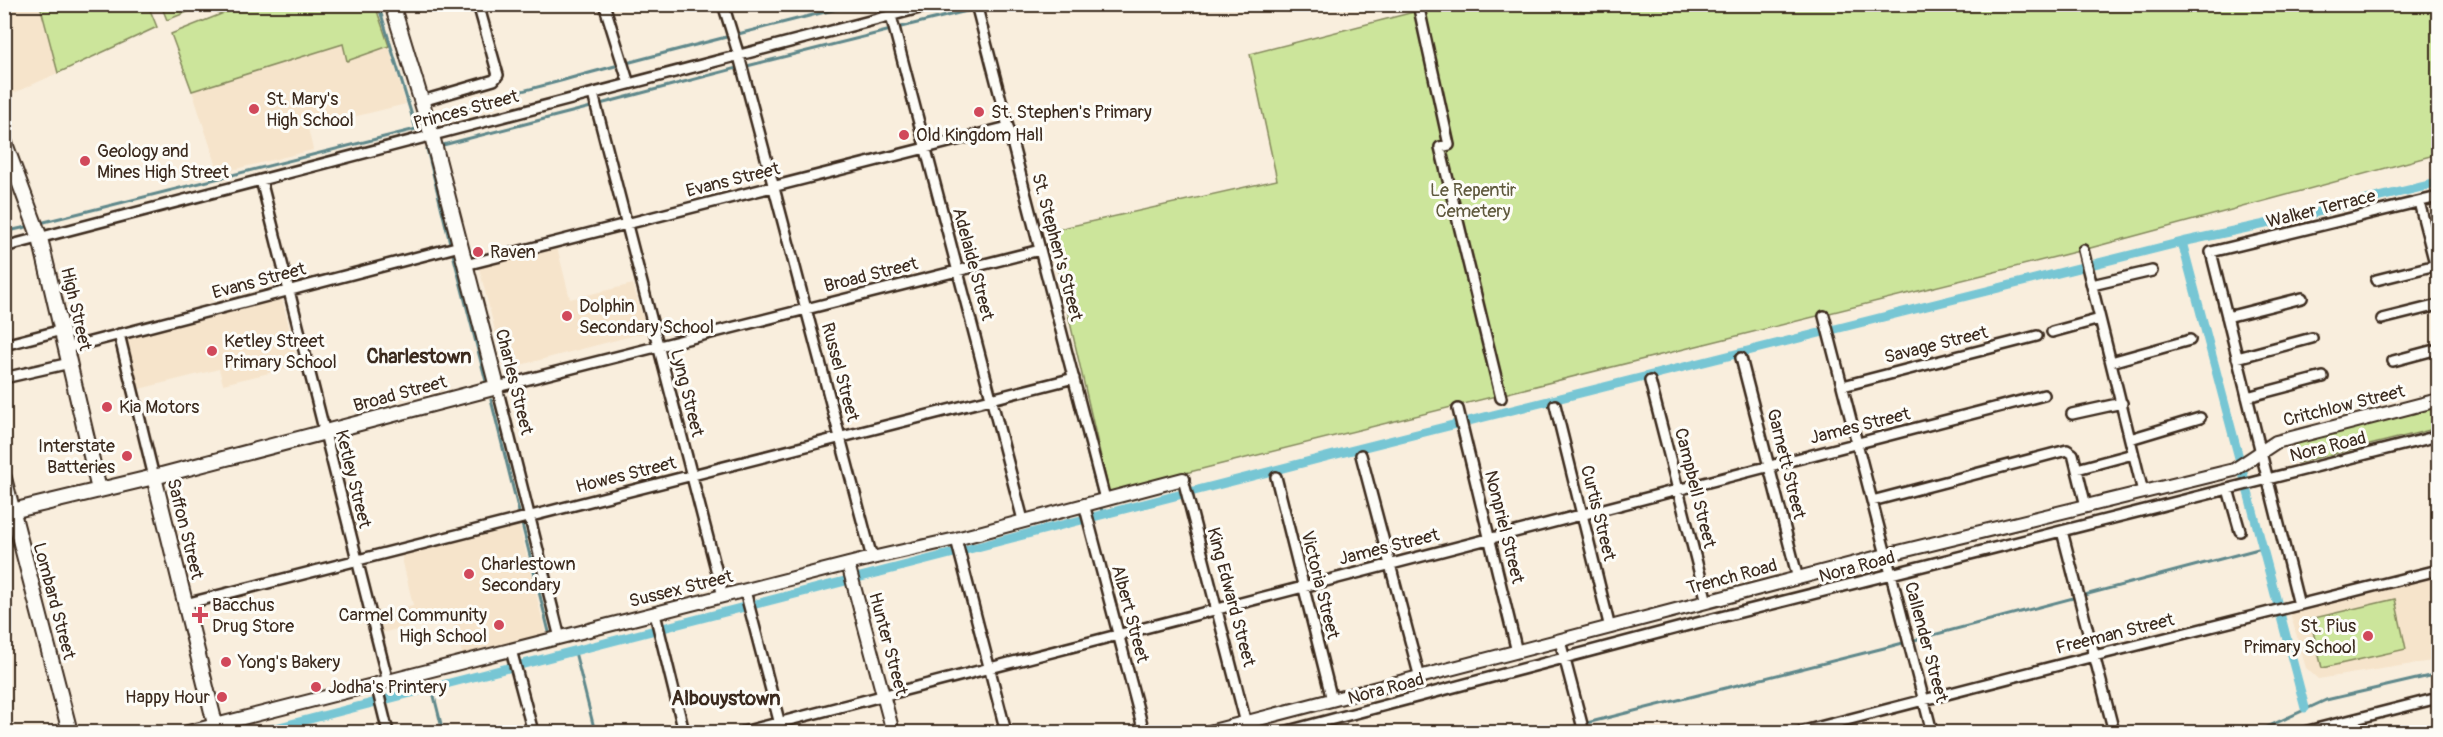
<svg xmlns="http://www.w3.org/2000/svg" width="2443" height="737" font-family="Pangolin,sans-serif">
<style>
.built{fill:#f6e4cb}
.green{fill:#cce59b;stroke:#84885c;stroke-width:1.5}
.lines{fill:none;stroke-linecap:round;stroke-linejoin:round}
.stream{stroke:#5f888b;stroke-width:3}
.canal{stroke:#77c6d4;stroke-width:9}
.minor-casing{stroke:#3b2a1e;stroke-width:14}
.tertiary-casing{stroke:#3b2a1e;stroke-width:16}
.secondary-casing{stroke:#3b2a1e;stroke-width:18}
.minor{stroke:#fdfcf7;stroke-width:9}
.tertiary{stroke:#fdfcf7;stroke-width:12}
.secondary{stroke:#fdfcf7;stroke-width:14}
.poi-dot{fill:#d1495b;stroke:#fdfcf7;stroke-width:2}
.labels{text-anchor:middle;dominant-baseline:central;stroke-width:6;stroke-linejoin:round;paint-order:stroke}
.poi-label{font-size:18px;fill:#3b2a1e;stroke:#fdfcf7;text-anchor:start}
.street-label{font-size:18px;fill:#3b2a1e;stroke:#fdfcf7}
.park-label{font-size:18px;fill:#5f593d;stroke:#fdfcf7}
.neighbourhood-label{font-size:20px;font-weight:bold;fill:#3b2a1e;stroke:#fdfcf7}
</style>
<rect width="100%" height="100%" fill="#f9eedd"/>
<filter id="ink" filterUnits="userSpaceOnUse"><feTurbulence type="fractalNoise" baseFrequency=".0167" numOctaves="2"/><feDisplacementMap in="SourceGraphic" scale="12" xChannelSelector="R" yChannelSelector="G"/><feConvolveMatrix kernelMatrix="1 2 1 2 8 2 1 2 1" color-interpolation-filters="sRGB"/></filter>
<g filter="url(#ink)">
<path class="built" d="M4,5H40L58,73L5,97Z
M343,44L348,61L389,46L406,104L308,128L313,150L219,173L192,91Z
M557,247L570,299L633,284L647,332L505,369L479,268Z
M281,295L299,366L223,384L219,369L139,389L125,336Z
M519,524L546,635L463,657L452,616L381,633L377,614L413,605L401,554Z
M2438,576V660L2318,679L2306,668L2290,613Z"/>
<path class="green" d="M40,5H148L157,27L58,73Z
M161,5H205L167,20Z
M244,5H375L389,46L347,61L343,44L192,91L171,34Z
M1441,5H2438V154L2083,250L1109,492L1049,231L1277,180L1250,54Z
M2438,404V428L2297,463L2293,440Z
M2395,599L2406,649L2322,668L2310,619Z"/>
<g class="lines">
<path class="stream" d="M378,4L416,129
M981,6L988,4
M901,27L967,11
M747,66L891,30
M997,100L1099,498
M600,104L737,68
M437,122C477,99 527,91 571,78C666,52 761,28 857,4
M443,145L591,107
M427,149L450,243
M40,223L420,128L422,132
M4,232L31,226
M452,250L487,385
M491,400L520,516
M1100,504L1103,515
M522,524L549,632
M575,652L595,732
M432,688L443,732
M1551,732L1884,648L2262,548
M2251,732L2265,728L2326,700L2438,674"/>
<path class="canal" d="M2182,242L2305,708
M260,732L1345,452L2182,242L2284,220L2438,183"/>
<g class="minor-casing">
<path id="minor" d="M604,4L629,84
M723,4L739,56L872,558
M976,4L1105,499
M1418,4L1449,145L1440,147L1501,398
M891,16L1023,520
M593,94L723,596
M422,101L494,80L498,75L478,4
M261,180L388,682
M2419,202L2438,275
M4,247L935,4
M2083,250L2143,492
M465,265L1008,127
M2376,280L2436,265
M2092,285L2152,271
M1824,316L1932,732
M2227,317L2302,298
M2382,319L2438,305
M2052,332L2100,319
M119,334L154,477
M4,345L62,330
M67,348L460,246
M1741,358L1798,579
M2237,358L2312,338
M2393,361L2438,349
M2111,362L2190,340
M4,378L70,363
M1650,381L1707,602
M1843,386L2037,336
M2247,397L2323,377
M1555,405L1610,628
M1458,409L1517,652
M2072,414L2122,403
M2130,439L2200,418
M1361,455L1420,678
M2077,469L2133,454
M1276,477L1332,700
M1183,479L1246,723
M2228,489L2240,531
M1872,501L2067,450L2073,454L2086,506
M1084,504L1144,732
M2062,531L2114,732
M956,539L1006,732
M745,591L782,732
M185,604L1074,378
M2299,605L2211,252L2438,197
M655,614L684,732
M560,638L497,387L1040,250
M1560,641L1584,732
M511,650L533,732
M376,684L388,732
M743,732L2044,395
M1284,732L1689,625L2438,436
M1800,732L2094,656L2438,570
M2304,732L2438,698"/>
</g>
<g class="tertiary-casing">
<path id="tertiary" d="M848,564L893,732
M188,732L872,558L956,539L1183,479
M1209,732L1886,555L2234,470L2276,442L2438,400"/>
</g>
<g class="secondary-casing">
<path id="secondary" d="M4,141L40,238L99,490
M154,477L217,732
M4,478L70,732
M12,511L154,477L497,387L432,136L392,4"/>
</g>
<use href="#minor" class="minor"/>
<use href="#tertiary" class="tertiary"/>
<use href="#secondary" class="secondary"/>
</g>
</g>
<g class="poi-dot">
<circle cx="254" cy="109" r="6"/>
<circle cx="979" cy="112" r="6"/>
<circle cx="904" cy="135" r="6"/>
<circle cx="85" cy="161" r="6"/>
<circle cx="478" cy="252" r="6"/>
<circle cx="567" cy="316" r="6"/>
<circle cx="212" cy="351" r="6"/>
<circle cx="107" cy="407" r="6"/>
<circle cx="127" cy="456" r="6"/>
<circle cx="469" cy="574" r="6"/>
<path d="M197 606h6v6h6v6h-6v6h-6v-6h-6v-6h6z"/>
<circle cx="499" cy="625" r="6"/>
<circle cx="2368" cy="636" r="6"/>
<circle cx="226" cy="662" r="6"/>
<circle cx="316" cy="687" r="6"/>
<circle cx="222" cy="697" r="6"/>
</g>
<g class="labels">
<g class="poi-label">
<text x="266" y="99">St. Mary's<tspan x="266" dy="21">High School</tspan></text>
<text x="991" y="112">St. Stephen's Primary</text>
<text x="916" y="135">Old Kingdom Hall</text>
<text x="97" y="151">Geology and<tspan x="97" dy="21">Mines High Street</tspan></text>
<text x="490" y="252">Raven</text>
<text x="579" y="306">Dolphin<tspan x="579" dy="21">Secondary School</tspan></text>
<text x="224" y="341">Ketley Street<tspan x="224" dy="21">Primary School</tspan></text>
<text x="119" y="407">Kia Motors</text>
<text x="115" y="446" text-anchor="end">Interstate<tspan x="115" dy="21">Batteries</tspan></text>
<text x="481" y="564">Charlestown<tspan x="481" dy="21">Secondary</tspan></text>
<text x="212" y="605">Bacchus<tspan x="212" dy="21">Drug Store</tspan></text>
<text x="487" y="615" text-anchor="end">Carmel Community<tspan x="487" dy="21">High School</tspan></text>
<text x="2356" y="626" text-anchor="end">St. Pius<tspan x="2356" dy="21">Primary School</tspan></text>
<text x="238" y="662">Yong's Bakery</text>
<text x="328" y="687">Jodha's Printery</text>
<text x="210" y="697" text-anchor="end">Happy Hour</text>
</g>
<g class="street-label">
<text transform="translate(466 110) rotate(-15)">Princes Street</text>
<text transform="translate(733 180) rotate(-14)">Evans Street</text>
<text transform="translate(2321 209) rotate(-14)">Walker Terrace</text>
<text transform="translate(1057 247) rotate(75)">St. Stephen's Street</text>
<text transform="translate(973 264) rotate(75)">Adelaide Street</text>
<text transform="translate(871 275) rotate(-14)">Broad Street</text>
<text transform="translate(259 281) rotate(-15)">Evans Street</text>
<text transform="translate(76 309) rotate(77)">High Street</text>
<text transform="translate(1936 345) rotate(-14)">Savage Street</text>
<text transform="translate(840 372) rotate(75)">Russel Street</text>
<text transform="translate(514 382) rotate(76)">Charles Street</text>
<text transform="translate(687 393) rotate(76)">Lyng Street</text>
<text transform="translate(400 394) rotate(-15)">Broad Street</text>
<text transform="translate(2344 406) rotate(-14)">Critchlow Street</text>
<text transform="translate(1860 426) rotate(-14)">James Street</text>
<text transform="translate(2328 447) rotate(-14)">Nora Road</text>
<text transform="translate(1786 464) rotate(76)">Garnett Street</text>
<text transform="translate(626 475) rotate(-14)">Howes Street</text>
<text transform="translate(353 479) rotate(76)">Ketley Street</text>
<text transform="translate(1695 488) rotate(76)">Campbell Street</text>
<text transform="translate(1598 513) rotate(76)">Curtis Street</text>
<text transform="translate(1504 527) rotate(76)">Nonpriel Street</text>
<text transform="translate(185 529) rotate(76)">Saffon Street</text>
<text transform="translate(1389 547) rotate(-14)">James Street</text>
<text transform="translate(1857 567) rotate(-15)">Nora Road</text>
<text transform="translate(1732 577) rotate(-15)">Trench Road</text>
<text transform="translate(1320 585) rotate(76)">Victoria Street</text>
<text transform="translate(681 589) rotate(-14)">Sussex Street</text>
<text transform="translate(1231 597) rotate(75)">King Edward Street</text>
<text transform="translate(54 601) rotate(75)">Lombard Street</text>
<text transform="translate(1130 614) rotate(75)">Albert Street</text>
<text transform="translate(2115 634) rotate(-14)">Freeman Street</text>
<text transform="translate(1926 642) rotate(75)">Callender Street</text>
<text transform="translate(888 644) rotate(75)">Hunter Street</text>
<text transform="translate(1386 689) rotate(-15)">Nora Road</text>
</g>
<g class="park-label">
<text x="1473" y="190">Le Repentir<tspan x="1473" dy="21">Cemetery</tspan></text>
</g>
<g class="neighbourhood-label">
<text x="419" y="356">Charlestown</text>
<text x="726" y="698">Albouystown</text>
</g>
</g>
<rect width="2443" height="737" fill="none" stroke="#fdfcf7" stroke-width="24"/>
<rect x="12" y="12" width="2419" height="713" fill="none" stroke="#3b2a1e" stroke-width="2" filter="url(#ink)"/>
</svg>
